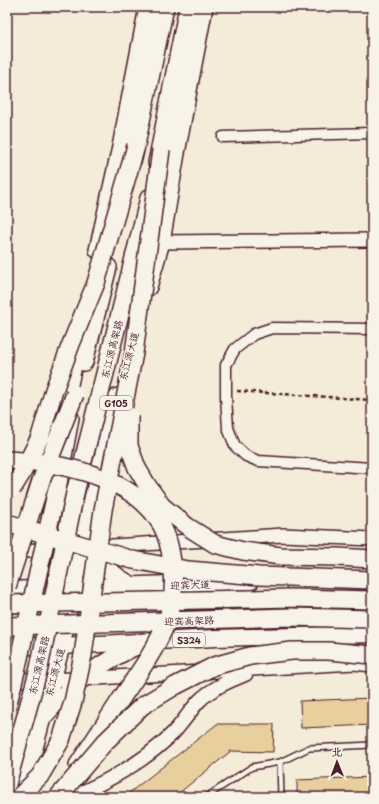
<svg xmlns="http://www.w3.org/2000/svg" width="379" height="804" font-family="'Playpen Sans','LXGW WenKai TC',sans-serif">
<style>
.building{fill:#e8cf9e;stroke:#4a1f2b}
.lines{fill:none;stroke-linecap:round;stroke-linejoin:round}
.service-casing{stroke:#4a1f2b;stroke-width:8}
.minor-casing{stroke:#4a1f2b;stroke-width:13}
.tertiary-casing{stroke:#4a1f2b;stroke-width:16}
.primary-casing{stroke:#4a1f2b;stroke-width:19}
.trunk-casing{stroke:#4a1f2b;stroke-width:20}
.path{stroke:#4a1f2b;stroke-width:2.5;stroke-dasharray:4 3;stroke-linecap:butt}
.service{stroke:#f7f3e8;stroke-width:5}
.minor{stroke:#f7f3e8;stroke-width:10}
.tertiary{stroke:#f7f3e8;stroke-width:13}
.primary{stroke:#f7f3e8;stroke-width:16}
.trunk{stroke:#f7f3e8;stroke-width:17}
.trunk-bridge-casing{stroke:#4a1f2b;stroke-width:20;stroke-linecap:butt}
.trunk-bridge{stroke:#f7f3e8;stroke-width:17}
.labels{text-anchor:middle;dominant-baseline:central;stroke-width:3;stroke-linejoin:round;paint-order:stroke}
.shield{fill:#f7f3e8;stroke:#7e5f64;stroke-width:1}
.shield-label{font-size:9px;font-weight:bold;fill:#4a1f2b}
.street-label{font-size:10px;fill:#4a1f2b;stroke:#f7f3e8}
</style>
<rect width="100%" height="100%" fill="#f4ecd9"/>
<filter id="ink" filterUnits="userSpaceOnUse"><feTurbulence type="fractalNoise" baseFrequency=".025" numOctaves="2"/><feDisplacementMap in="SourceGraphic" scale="8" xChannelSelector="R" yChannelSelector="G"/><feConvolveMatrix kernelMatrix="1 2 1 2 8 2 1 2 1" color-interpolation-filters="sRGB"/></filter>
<g filter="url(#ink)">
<path class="building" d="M372,698V725L301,728L300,701Z
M217,724H274L273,752L231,751L174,797H124Z
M372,777V797H297V780Z"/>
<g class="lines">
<g class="service-casing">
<path id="service" d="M280,762L281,797
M206,797L252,767L280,762L309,748L372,745"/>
</g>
<g class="minor-casing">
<path id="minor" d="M223,137L372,133
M372,329L272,328L254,334L235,349L226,365V397L228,428L235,446L246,456L258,461L372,468"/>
</g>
<g class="tertiary-casing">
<path id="tertiary" d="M161,242L372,240
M97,547L283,535L372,539
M7,552L71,548
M7,680L80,679L354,663L372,665
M71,797C107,782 144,762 172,734C182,724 189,712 199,701C212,688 229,681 246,674"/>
</g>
<g class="primary-casing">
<path id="primary" d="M7,590L251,581
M7,646H61L215,638L372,634"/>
</g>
<g class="trunk-casing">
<path id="trunk" d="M133,159L165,7
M157,163L188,7
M98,250L121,147L148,7
M148,287L161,242L176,153L204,7
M84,362L108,267
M63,412L79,338
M57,489L70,418
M75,493L149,198
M92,545C100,565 114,577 133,586
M45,715C74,681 104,660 145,642
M78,765L123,696
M21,797L61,646L81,548L118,397"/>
</g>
<path class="path" d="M237,391L372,400"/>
<use href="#service" class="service"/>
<use href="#minor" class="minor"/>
<use href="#tertiary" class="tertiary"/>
<use href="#primary" class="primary"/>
<use href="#trunk" class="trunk"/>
<g class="trunk-bridge-casing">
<path id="trunk-bridge" d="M129,416V446L137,468L147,485L162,506L188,527L215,544L243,551L281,556L338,557L372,559
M7,460C59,462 135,476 162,526C168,537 170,549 172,561C175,582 173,606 165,626C154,652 138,674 123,696
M12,489L22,473L40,437L54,390L71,344L96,283L136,146
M7,523L133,560L188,570L259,576L372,580
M7,587L41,481L75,394
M7,604L291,598L372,600
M7,626L290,617L372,619
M7,707L17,667L57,489
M7,784L39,668L75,493
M19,797L40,776L61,740L73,702L83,655L103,510L134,353L161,150
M58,797L105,742L142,706L175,686L214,666L250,656L292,651H329L372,655"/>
</g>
<use href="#trunk-bridge" class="trunk-bridge"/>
</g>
</g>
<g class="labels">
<g class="shield">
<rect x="100" y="396" width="32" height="14" rx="3"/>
<rect x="173" y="633" width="32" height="14" rx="3"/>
</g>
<g class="shield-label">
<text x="116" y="403">G105</text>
<text x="189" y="640">S324</text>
</g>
<g class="street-label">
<text transform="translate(111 349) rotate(-76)">东江源高架路</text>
<text transform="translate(128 356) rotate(-75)">东江源大道</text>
<text transform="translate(190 584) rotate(-2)">迎宾大道</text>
<text transform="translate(189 620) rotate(-2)">迎宾高架路</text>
<text transform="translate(38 665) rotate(-77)">东江源高架路</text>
<text transform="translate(54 672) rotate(-75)">东江源大道</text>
</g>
</g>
<rect width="379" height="804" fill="none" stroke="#f7f3e8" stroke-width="24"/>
<rect x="12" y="12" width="355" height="780" fill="none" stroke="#4a1f2b" stroke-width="1.5" filter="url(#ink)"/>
<g transform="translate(337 762) rotate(359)" stroke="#f7f3e8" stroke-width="3" paint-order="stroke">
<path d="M0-3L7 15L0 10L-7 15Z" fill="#4a1f2b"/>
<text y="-6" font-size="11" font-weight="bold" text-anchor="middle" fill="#4a1f2b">北</text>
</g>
</svg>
